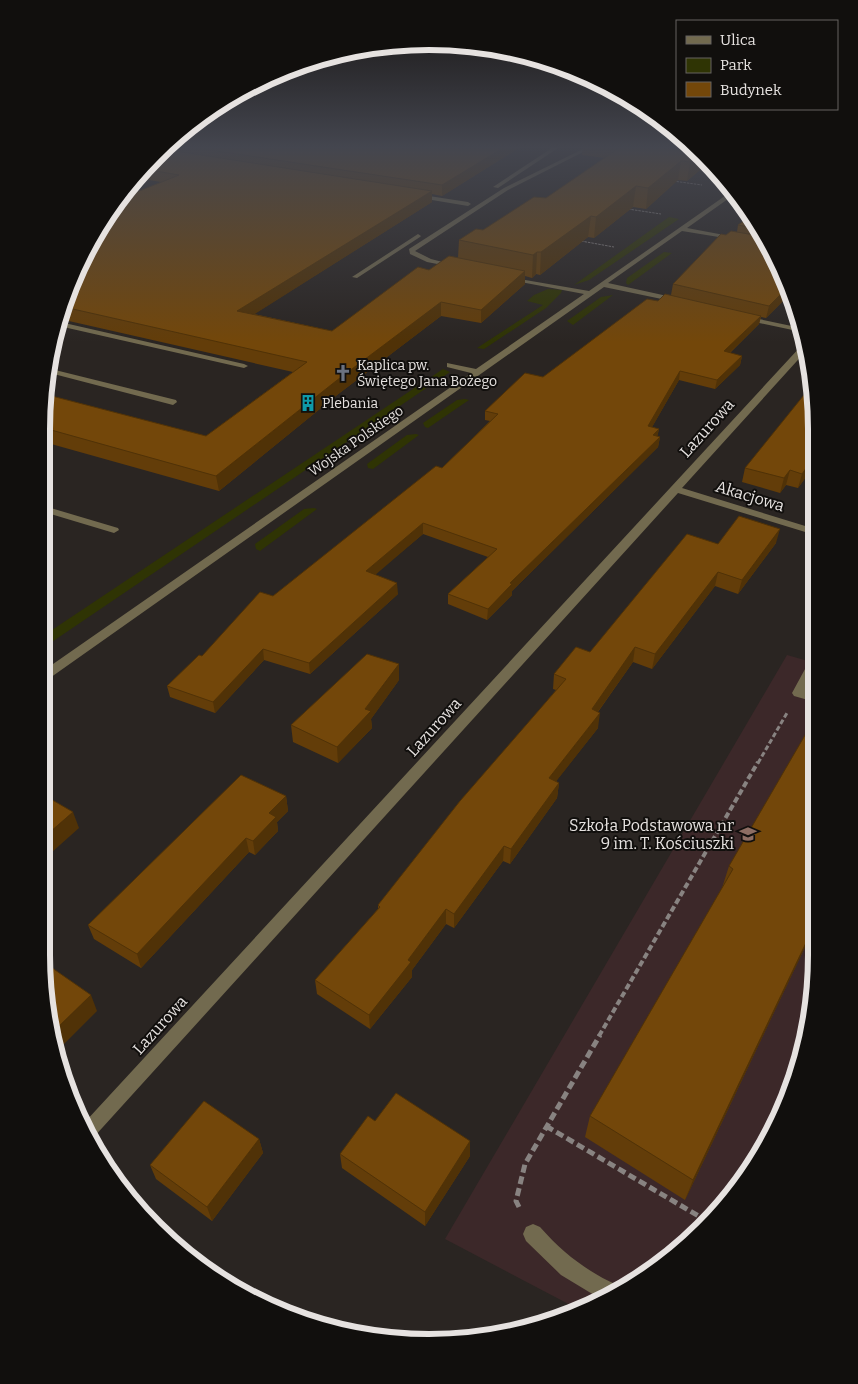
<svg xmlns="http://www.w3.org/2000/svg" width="858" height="1384" font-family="Bitter,serif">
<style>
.education{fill:#3c2829}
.green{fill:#2f3404}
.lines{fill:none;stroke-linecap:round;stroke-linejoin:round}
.path-far3{stroke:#888381;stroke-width:1;stroke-dasharray:2.5 1;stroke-linecap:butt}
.path-far2{stroke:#888381;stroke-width:3;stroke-dasharray:5 2.5;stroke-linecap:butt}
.path-far1{stroke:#888381;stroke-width:4;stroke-dasharray:6 3;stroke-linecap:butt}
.path{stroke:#888381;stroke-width:5;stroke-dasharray:8 4;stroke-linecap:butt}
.minor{fill:#726a4f;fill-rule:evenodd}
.wall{fill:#633d09}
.shaded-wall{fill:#503207}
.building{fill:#73470a;stroke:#503207}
.labels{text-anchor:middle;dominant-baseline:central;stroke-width:4;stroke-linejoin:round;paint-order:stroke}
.far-poi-label{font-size:14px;fill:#e6e2e0;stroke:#110f0d;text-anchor:start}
.far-street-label{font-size:14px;fill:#e6e2e0;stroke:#110f0d}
.street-label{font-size:16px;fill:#e6e2e0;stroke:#110f0d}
.poi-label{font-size:16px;fill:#e6e2e0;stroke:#110f0d;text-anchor:end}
.rim{fill:none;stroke:#e6e2e0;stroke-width:6}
</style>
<rect width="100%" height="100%" fill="#2a2522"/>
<path class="education" d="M787,655L815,663L813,1005L787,1103L737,1191L665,1263L578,1309L445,1239Z"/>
<path class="green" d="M669,217L679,219L589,280L574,285Z
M664,252L672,253L628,285L626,283L627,278Z
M548,289L562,290L561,293L546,308L484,349L477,348L543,305L527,301L534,295Z
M613,295L573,325L567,321L601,297Z
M443,369L450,372L43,648V636Z
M465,399L469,400L428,428L425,427L423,423L457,400Z
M416,434L419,435L373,469L368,468L367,464L407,435Z
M314,508L317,509L260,551L256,549L255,544L304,509Z"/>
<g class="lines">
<path class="path-far3" d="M673,181L702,185
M628,209L661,214
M581,241L614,247"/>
<path class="path-far2" d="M758,763L787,713"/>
<path class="path-far1" d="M599,1036L758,762"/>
<path class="path" d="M546,1126L707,1221
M519,1207L516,1201L525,1164L600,1035"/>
<path class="minor" d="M552,148H558L498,188L493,187Z
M585,148H591L508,190L415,251L431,259L458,266V268L427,262L410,254L409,249L504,188Z
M732,191L735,194L687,228L735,237L738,239L737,240L682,231L608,283L681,299V303L604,287L47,680L43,681V671L471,373L447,367V363L476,369L584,294L510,280L507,278L508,277L589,291Z
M416,194L468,202L471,204L468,206L414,197Z
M418,234L421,236L420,237L357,278L352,277Z
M740,315L801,328L802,332L740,319Z
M60,322L244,364L248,366L244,368L59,326Z
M802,345H804L806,351L682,488L815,529V535L678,493L93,1138L85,1122Z
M47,368L176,400L177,402L173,405L46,372Z
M44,506L118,528L119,530L114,533L44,512Z
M815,657V673L805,691L815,694V702L794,696L792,693L811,658Z
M533,1224L540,1227C562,1252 586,1271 617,1285L618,1288L599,1298L561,1275L526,1241L523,1234L526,1227Z"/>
</g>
<path class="wall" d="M163,148H519L442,196L432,194V202L254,314L332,331L429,270L458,258L459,240L483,230L546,198L605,158L582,155L583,148H694L708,161V163L687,181L678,180L646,209L633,207L594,238L588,237L540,275L536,274L532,278L525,276V284L481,323L441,316L337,395L219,491L44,442V394L206,436L293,372L60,319L71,281L161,182L136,178Z
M751,216L765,235L792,295L790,294L766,318L761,317L759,324L730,353L742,356L740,365L715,389L679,380L652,427L659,429L657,436L660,437L658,447L512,591V595L487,620L448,604V594L488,557L423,534L375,574L398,594L310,674L264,660L215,713L170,697L167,686L202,656L273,596L442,468L490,421L485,420V411L543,377L658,301L671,295L673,284L726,235L737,232L738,225Z
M816,403V463L798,488L786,485L780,493L742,482L745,468Z
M776,543L738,594L715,586L652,669L633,662L598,712V728L556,781L559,783L557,798L510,864L503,861L454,928L446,924L412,970V977L370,1029L317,994L315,980L378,909V905L556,690L553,689L554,674L590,652L718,544Z
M399,680L371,719L372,728L338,763L293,742L291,725Z
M286,796L288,811L277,822L278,831L255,855L249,852L141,968L94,939L88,925Z
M729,866L814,928L685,1200L585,1137L590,1116L722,888Z
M259,1139L263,1153L212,1221L156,1179L150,1165Z
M470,1141V1156L425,1226L342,1168L340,1154Z"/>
<path class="shaded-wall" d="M503,148H519L442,196V185Z
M699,154L708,161V163L687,181L690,162Z
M681,161L678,180L646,209L648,188Z
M636,186L633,207L594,238L596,217Z
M432,191V202L239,324L237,311Z
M591,216L588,237L540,275L541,252Z
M537,252L536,274L532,278L533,255Z
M525,271V284L481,323V310Z
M788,287L790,291V294L766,318L769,306Z
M441,302V316L337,395L219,491L216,476L336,381Z
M761,316L759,324L722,360L724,351Z
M742,356L740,365L715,389L717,380Z
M680,371L679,380L647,436L648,426Z
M659,429L657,439L653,435Z
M660,437L658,447L512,591V595L487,620L488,609L510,583Z
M816,454V463L798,488L802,474Z
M790,470L786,485L780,493L784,478Z
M423,523V534L367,582L366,571Z
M780,529L776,543L738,594L742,580Z
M718,572L715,586L652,669L655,654Z
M397,583L398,594L310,674L309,663Z
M635,647L633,662L589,724L592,709Z
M263,649L264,660L215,713L213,702Z
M399,664V680L371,719L372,728L338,763L337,747Z
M600,713L598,728L547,793L549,778Z
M559,783L557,798L510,864L511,849Z
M286,796L288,811L277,822L278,831L255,855L253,841L269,813Z
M73,812L79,828L42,861V839Z
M246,838L249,852L141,968L137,954Z
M504,846L503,861L454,928V914Z
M446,909V924L412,970V977L370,1029L369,1015L408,960Z
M814,926V928L685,1200L693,1180Z
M91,995L97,1011L57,1051L54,1031Z
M259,1139L263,1153L212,1221L207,1207Z
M470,1141V1156L425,1226V1212Z"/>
<path class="building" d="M197,148H503L442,185Z
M619,148H694L699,154L690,162L681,161L648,188L636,186L596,217L591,216L541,252H537L533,255L459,240L476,229L483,230L534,197L546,198Z
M163,149L432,191L237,311L332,331L418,267L429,270L449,256L525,271L481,310L441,302L336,381L216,476L44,428V394L206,436L307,362L64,307L71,281L117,200L179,175L144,169Z
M751,216L760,229L738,225Z
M731,231L766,237L788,287L769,306L673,284L721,234L726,235Z
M665,294L761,316L724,351L742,356L717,380L680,371L648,426L659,429L653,435L660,437L510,583L512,584L488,609L448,594L497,549L423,523L366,571L397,583L309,663L263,649L213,702L167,686L199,655L202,656L260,592L273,596L436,466L442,468L498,414L485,411L525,373L543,377L647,299L658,301Z
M812,385L816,403V454L802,474L790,470L784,478L745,468Z
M739,516L780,529L742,580L718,572L655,654L635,647L592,709L600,713L549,778L559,783L511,849L504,846L454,914L446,909L408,960L411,962L369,1015L315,980L380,907L378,905L460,801L566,679L554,674L576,647L590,652L687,534L718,544Z
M367,654L399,664L365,709L371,711L337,747L291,725Z
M815,718L814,926L693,1180L590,1116L733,869L729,866Z
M241,775L286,796L269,813L276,817L253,841L246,838L137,954L88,925Z
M42,794L73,812L42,839Z
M45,963L91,995L54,1031L43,964Z
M396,1093L470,1141L425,1212L340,1154L368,1116L375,1121Z
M204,1101L259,1139L207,1207L150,1165Z"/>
<linearGradient id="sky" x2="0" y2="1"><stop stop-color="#171413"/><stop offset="0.43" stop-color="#44464f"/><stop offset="1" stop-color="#44464f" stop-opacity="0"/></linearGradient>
<rect width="858" height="342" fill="url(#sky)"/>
<defs>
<g id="church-bare" transform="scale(1.35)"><path d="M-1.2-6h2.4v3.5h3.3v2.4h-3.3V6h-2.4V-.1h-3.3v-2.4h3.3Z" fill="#6b7280" stroke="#110f0d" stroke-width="2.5" paint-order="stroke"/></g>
<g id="building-bare" transform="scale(1.35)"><path d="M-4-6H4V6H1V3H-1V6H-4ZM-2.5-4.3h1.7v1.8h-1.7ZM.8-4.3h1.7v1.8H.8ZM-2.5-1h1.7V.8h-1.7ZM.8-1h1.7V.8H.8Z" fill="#0f9aa8" stroke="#110f0d" stroke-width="2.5" paint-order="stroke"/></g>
<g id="school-bare" transform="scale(1.35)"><path d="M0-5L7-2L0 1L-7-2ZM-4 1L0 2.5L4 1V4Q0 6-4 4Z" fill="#8d6e63" stroke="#110f0d" stroke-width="2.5" paint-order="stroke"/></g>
</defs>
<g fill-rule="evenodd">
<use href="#church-bare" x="343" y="373"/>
<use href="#building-bare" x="308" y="403"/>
<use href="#school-bare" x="748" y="834"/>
</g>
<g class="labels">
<g class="far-poi-label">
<text x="357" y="365">Kaplica pw.<tspan x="357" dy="16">Świętego Jana Bożego</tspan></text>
<text x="322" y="403">Plebania</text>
</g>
<g class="far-street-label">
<text transform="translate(356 441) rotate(-35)">Wojska Polskiego</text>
</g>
<g class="street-label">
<text transform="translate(707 428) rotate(-48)">Lazurowa</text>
<text transform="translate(750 496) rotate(17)">Akacjowa</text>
<text transform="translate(434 727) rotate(-48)">Lazurowa</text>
<text transform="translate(160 1025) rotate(-48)">Lazurowa</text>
</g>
<g class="poi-label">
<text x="734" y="825">Szkoła Podstawowa nr<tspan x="734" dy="18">9 im. T. Kościuszki</tspan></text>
</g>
</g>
<path d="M0 0H858V1384H0ZM429 50H429A379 379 0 0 1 808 429V955A379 379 0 0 1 429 1334H429A379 379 0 0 1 50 955V429A379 379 0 0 1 429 50Z" fill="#110f0d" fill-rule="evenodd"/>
<path class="rim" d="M429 50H429A379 379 0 0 1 808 429V955A379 379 0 0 1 429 1334H429A379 379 0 0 1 50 955V429A379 379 0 0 1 429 50Z"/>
<rect x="676" y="20" width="162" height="90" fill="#110f0d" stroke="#666361"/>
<rect x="686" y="36" width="25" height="8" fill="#726a4f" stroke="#666361"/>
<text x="720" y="45" font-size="15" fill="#e6e2e0">Ulica</text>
<rect x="686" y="58" width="25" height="15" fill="#2f3404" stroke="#666361"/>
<text x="720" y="70" font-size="15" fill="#e6e2e0">Park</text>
<rect x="686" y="82" width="25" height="15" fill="#73470a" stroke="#666361"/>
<text x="720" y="95" font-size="15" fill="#e6e2e0">Budynek</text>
</svg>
